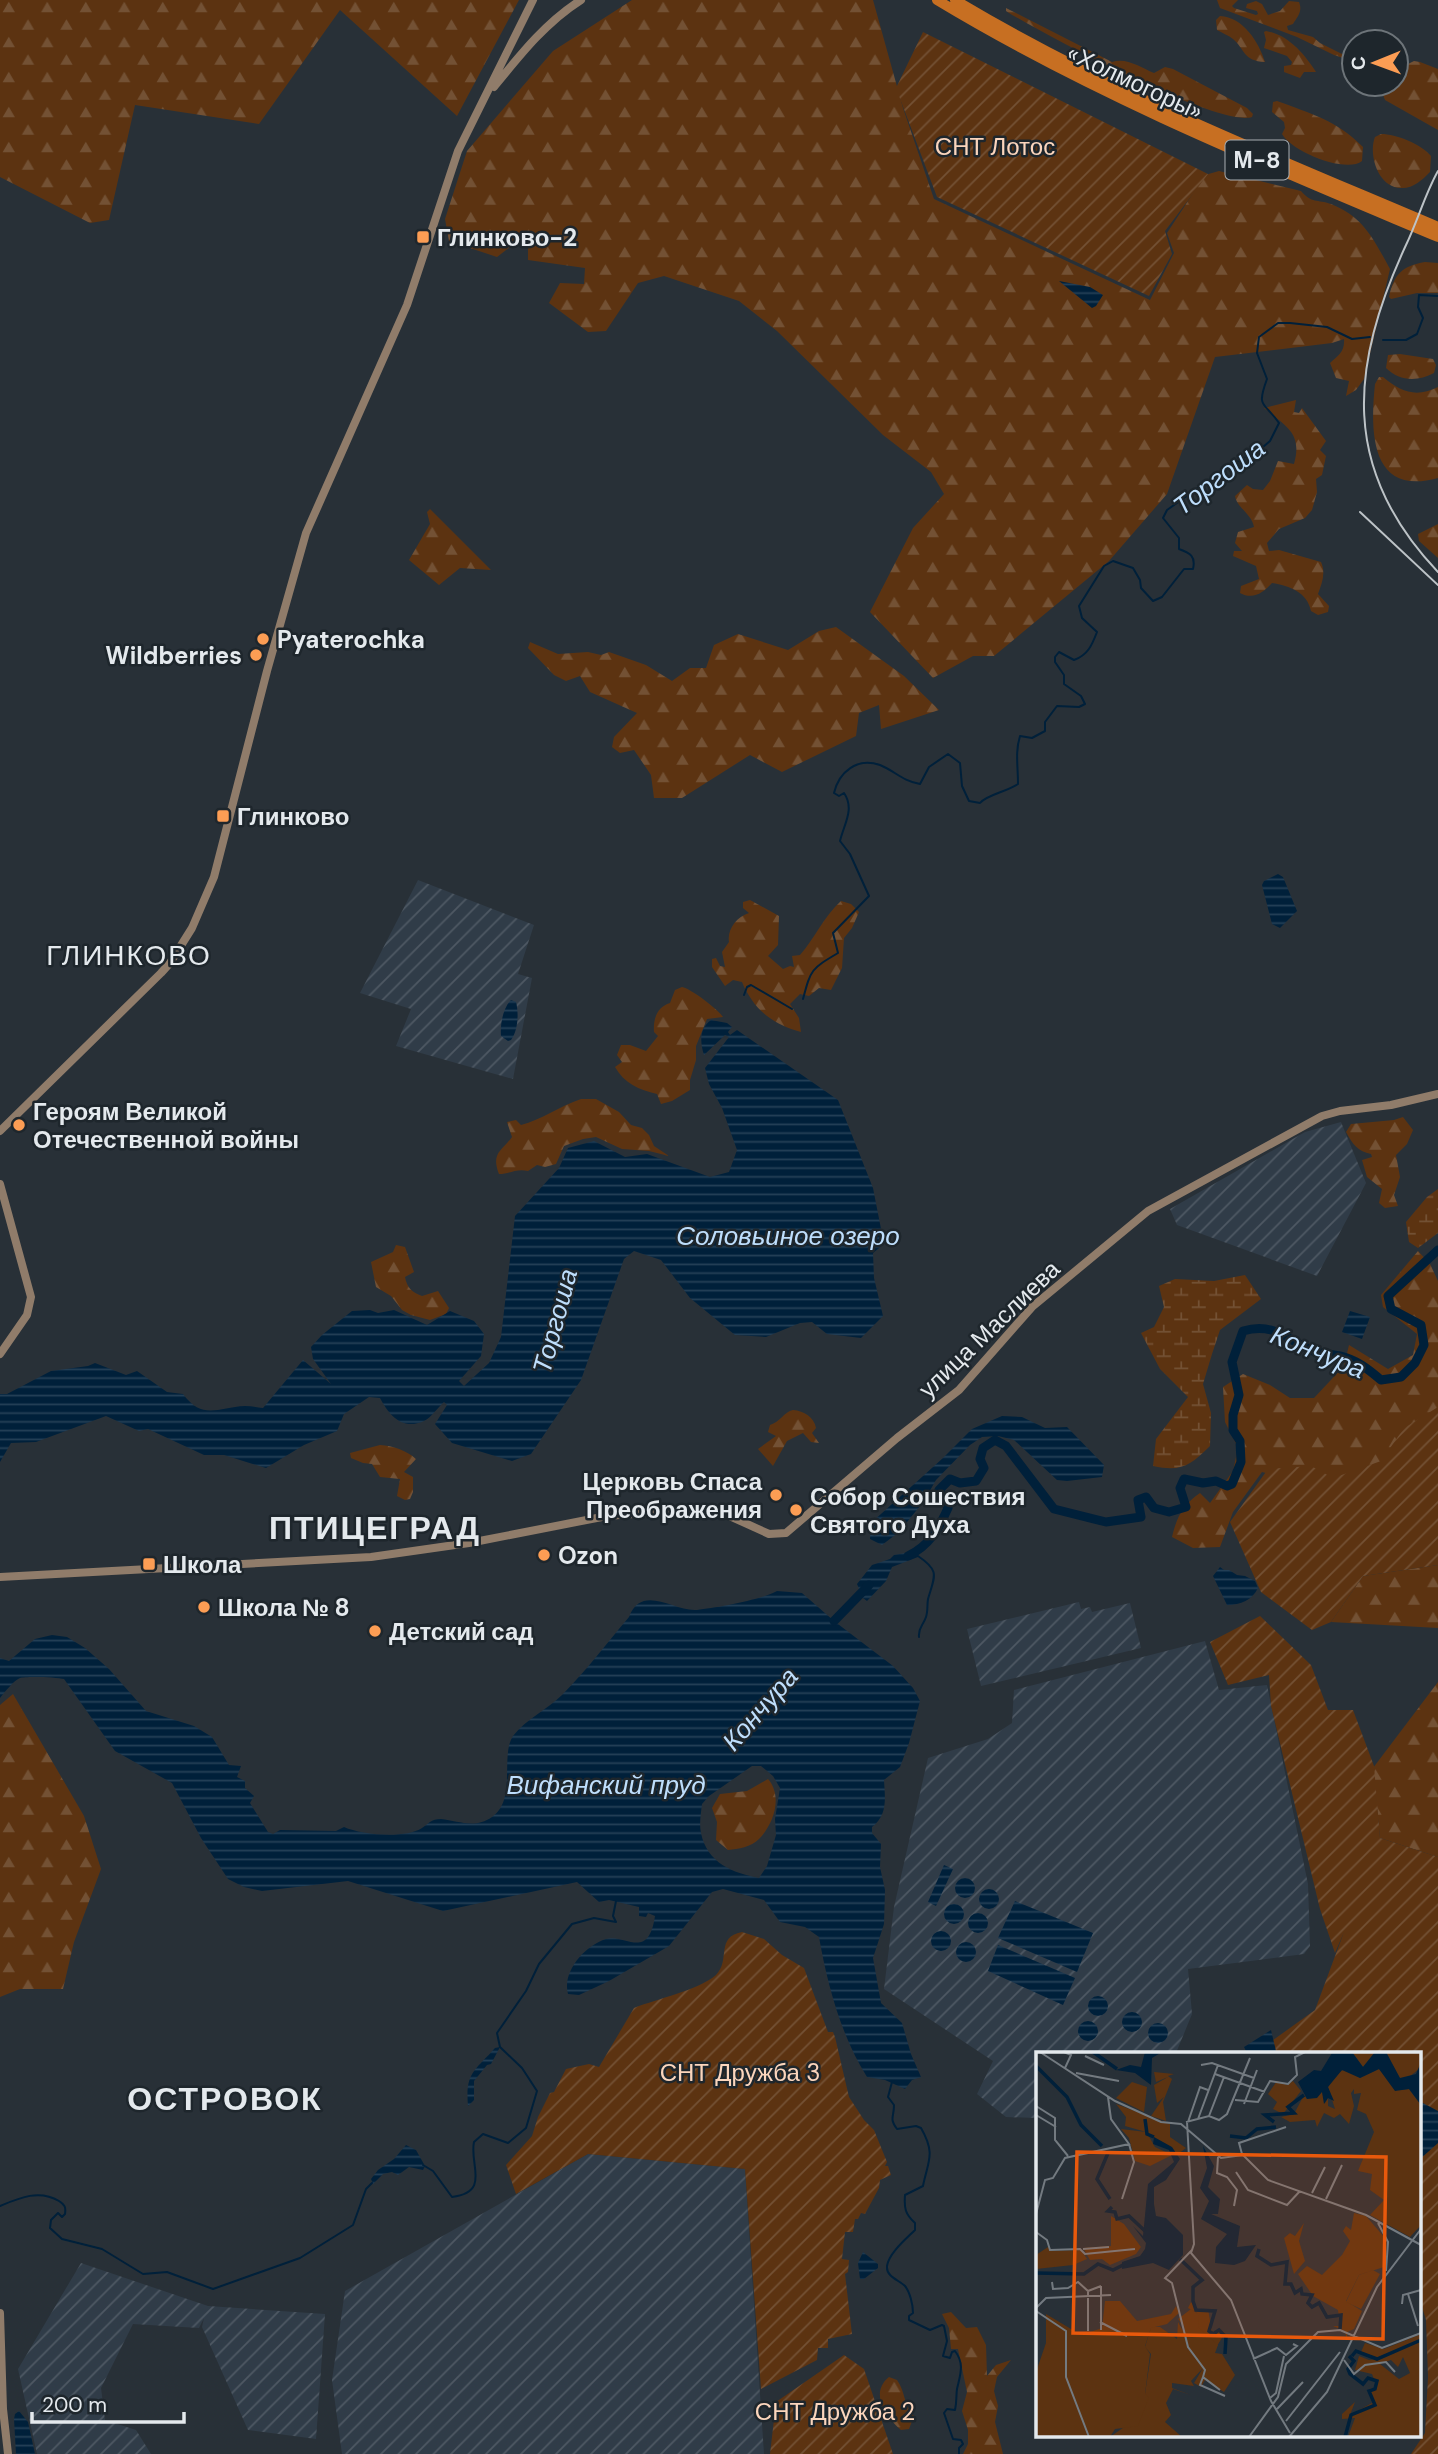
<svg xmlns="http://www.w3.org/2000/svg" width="1438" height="2454" font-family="'DM Sans',sans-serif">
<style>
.industrial{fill:url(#industrial-furrows)}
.forest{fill:url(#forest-firs)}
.wetland{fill:url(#wetland-marsh)}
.garden{fill:url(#garden-furrows)}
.water{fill:url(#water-rules);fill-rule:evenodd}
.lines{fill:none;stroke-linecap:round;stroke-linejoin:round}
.stream{stroke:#00203a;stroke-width:2}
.river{stroke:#00203a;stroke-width:9}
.secondary{stroke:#907c6a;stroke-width:8}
.highway{stroke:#c76f22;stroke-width:10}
.rail{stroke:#bdc3c7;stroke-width:2}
.poi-dot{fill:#fc9d54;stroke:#1e262c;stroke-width:2.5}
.labels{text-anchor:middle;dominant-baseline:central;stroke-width:5;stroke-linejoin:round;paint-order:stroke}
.shield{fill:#1e262c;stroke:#a9aeb3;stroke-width:2}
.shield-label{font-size:23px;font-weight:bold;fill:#e4e9ed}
.street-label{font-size:24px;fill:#e4e9ed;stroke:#1e262c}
.park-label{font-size:24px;fill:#fbd5bc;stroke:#1e262c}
.poi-label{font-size:24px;font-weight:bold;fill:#e4e9ed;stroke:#1e262c;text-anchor:start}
.water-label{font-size:26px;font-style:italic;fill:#bedefc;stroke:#1e262c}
.quarter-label{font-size:28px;letter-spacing:2px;fill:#e4e9ed;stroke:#1e262c}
.district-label{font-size:32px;font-weight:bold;letter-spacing:2px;fill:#e4e9ed;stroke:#1e262c}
.inset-river{fill:none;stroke:#00203a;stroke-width:3.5}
.inset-road{fill:none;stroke:#737a80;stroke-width:2}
.view{fill:#e8590c;fill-opacity:0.15;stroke:#e8590c;stroke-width:3.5}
.inset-edge{fill:none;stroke:#e4e9ed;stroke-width:3.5}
</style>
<defs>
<pattern id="industrial-furrows" width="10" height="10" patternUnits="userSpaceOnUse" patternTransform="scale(1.75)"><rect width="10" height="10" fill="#303c48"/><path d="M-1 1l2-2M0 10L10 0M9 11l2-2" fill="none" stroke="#4e5863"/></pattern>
<pattern id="forest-firs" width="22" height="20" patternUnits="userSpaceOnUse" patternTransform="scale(1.75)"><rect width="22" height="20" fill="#5c3311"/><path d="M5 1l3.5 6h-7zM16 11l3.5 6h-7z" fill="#735134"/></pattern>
<pattern id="wetland-marsh" width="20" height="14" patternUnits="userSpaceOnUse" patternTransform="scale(1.75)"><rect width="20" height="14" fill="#5c3311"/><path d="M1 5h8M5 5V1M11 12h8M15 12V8" fill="none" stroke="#735134"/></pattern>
<pattern id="garden-furrows" width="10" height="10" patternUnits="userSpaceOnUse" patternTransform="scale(1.75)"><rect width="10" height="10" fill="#5c3311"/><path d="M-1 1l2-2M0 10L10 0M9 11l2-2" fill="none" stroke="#735134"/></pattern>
<pattern id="water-rules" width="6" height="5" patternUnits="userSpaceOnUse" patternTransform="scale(1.75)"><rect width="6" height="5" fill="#00203a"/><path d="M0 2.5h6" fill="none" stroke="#254057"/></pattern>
</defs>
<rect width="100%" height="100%" fill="#283037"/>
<path class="industrial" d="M418,880L534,925L518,974L532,978L513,1079L396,1046L411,1009L360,993Z
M1341,1122L1366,1183L1317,1276L1177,1225L1170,1209L1305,1132Z
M1079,1602L1081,1609L1090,1607L1092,1612L1130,1603L1141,1648L981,1686L967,1629Z
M1205,1641L1219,1690L1267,1685L1308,1884L1310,1946L1304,1954L1188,1969L1192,2014L1176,2053H1037V2118L1006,2117L977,2094L993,2061L884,1989L894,1907L928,1758L988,1739L1012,1723L1014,1690Z
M588,2154L745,2169L764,2454H342L332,2380L345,2291Z
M81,2263L208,2306L325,2314L316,2439L248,2430L202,2327L204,2318L199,2328L133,2324L101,2388L105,2420L136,2430L151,2454H37L18,2369Z"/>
<path class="forest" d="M0,0H519L457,116L340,10L259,124L135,105L109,220L90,223L0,177Z
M632,0H873L903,108L934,199L1150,300L1174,253L1167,233L1205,175L1219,171L1301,191C1312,204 1317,199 1331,204C1364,217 1374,240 1390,269L1364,379L1356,390L1346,396L1349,381L1336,378L1330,363C1338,355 1345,352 1344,339L1332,343L1215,357L1167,494L1109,561L994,656H973L933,678L870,612L913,528L944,494L931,472L883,435L777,331L739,301L664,276L638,283L606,331L588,332L549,303L560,283L584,284L585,268L528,260V246L518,241L497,257L449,241L445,219L467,151L553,51Z
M1217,0H1238L1232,6L1234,8L1256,15L1258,14L1257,11L1246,8L1247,4L1256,1L1262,4L1268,15L1280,11L1289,1L1299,2C1303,12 1297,17 1293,24L1287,26L1288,30L1313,37L1320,43L1344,55L1343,58L1334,55L1297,37L1220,8Z
M1006,8L1112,62C1126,57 1140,67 1154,73L1165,67L1173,69L1247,108L1253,114L1252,117C1218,128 1046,35 1009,13L1006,11Z
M1220,16C1243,17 1259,42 1265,62C1243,61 1245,49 1233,39C1228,35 1222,33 1217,30L1216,20Z
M1266,31C1289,35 1305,55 1316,72H1304L1300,78L1284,72V66L1291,65L1292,62L1287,56L1264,48L1266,40L1264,32Z
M1414,61L1420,62L1438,69V130L1385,100L1383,95L1386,84H1396V70Z
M1277,101C1312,114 1336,120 1363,147L1362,161C1346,174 1291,151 1282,134L1285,128L1284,122L1272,112L1273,102Z
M1381,134C1396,134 1421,144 1431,156L1430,172C1422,180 1414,188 1402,188C1378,189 1368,154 1375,137Z
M1425,262L1438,263V293H1417L1391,299L1389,297C1394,274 1402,266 1425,262Z
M1400,354L1433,359L1436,365L1434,373C1417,382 1399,381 1386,368L1388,355Z
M1379,377H1383C1401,392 1416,398 1438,387V478C1370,497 1370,431 1375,384Z
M1296,400L1294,412L1299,413L1302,408L1326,441L1320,450L1326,456L1322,475L1316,479L1317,492L1312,510L1305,518L1279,529L1267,543L1269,551L1279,550L1321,562C1326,573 1322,583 1318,594L1329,606L1328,612L1318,615L1311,611C1307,592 1290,586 1272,583C1263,593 1253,600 1240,593L1241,586L1259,579L1256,566L1233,556L1234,551H1242L1235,543L1238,532L1254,527C1252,514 1237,508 1235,496L1247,485L1253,489L1263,490L1270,481L1278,461L1294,464C1303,432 1285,426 1264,408Z
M430,509L491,570L460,568L439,585L409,560L430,524L427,512Z
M1438,524V558L1419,541L1418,534Z
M836,627L904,676L939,710L881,729L879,705L859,713L856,736L782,772L750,755L682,798H654L651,775L634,750L620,753L612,747L614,737L637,713L590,692L580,676L566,681L554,675L528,648L530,642L558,654L588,652L601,655L609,652L646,665L672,681L690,668H706L714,645L738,634L788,650L819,631Z
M750,900L779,916L778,945L768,956L783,969L790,966L794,967L792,956L800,955C815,938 824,916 841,901L851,904L859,912L852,928L844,938L842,968L831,990L819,988L809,996L800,994L790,1004L799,1018L801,1032C772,1024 754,1010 742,982L733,980L725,986L712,967V959L716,958L720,966L725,967L722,952L729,942C727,930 736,917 749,913L743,908V902Z
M682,987C690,988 719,1010 723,1017L707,1019L696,1046V1060L690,1080V1090L672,1101L661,1104L657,1094C639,1090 624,1083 615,1067L622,1062L617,1055L621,1045H630L646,1051L658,1036L654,1032C653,1019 657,1007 670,1003L675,990Z
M581,1099H596L619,1112L631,1125L642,1128L649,1135L654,1146L669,1156L649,1151L622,1149L596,1137L583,1139L564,1146L556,1164L545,1167L537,1165L528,1171C517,1168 509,1174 499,1174C491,1153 501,1152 512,1137L507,1122L516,1120L521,1125C541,1120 560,1106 581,1099Z
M1403,1117L1413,1130L1407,1144L1396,1155L1400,1177L1394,1195L1398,1206L1385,1208L1379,1203L1382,1189L1367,1177L1362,1160L1372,1157L1371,1154C1358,1151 1353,1145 1346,1132L1351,1124L1394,1120Z
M396,1245L405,1247L414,1272L405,1277C407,1288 412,1292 422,1296L438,1291L449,1308L446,1314L430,1320L411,1315L402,1310L391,1296L376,1287L371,1262L393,1252Z
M1418,1251L1430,1264L1438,1281V1427L1384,1482L1310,1484L1262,1472L1233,1512L1220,1547L1193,1548L1172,1537C1177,1516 1183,1505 1200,1493L1210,1503L1233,1471L1238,1448L1225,1422L1223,1387L1243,1374L1270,1385L1290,1398H1314L1344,1366L1349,1345L1388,1369L1413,1355L1417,1334L1383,1307L1381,1295Z
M793,1410C804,1411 814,1417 816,1428L812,1433L819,1443L811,1442L803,1433L787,1441L773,1466L758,1449L776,1436L768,1432L770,1425C780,1422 784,1412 793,1410Z
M380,1445C393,1446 406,1450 416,1459L404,1472L413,1477V1492L410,1499L405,1500L397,1496L400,1479L380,1477L372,1464L363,1463L351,1458L350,1453Z
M1438,1565V1628L1331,1622L1363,1576Z
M1438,1682V1857L1380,1838L1373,1768Z
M13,1694L84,1816L101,1869L74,1942L63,1989H20L0,1997V1705Z
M768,1779C783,1796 774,1824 759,1839C751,1847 738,1849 728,1850L716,1840L717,1822L712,1808L720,1794L747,1791Z
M951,2312L966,2328L977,2327L986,2345L987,2376L996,2365L1011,2360L997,2377L994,2391L998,2406L995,2422L1003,2454H963L968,2444V2430L962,2411L967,2392L958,2349H951L949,2328L942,2314Z
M889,2377L897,2380C905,2391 904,2406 914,2416L909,2429L901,2430C886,2417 869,2393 889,2377Z"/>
<path class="wetland" d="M1438,1189V1233L1418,1248L1409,1242L1406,1222L1427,1197Z
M1245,1275L1261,1299L1220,1330L1212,1354L1203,1384L1211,1413L1210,1446C1190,1466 1181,1472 1153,1466L1156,1439L1188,1397L1160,1369L1141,1333L1154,1327L1164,1307L1159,1286L1175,1279L1214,1281Z"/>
<path class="garden" d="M923,32L1208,174L1165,231L1172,254L1149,296L937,197L896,88Z
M1438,1407V1565L1363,1576L1331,1622L1312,1630L1261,1592L1230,1522L1268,1469L1311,1466L1333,1478L1381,1461L1404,1428Z
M1260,1616L1311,1665L1328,1710H1353L1374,1766L1380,1838L1438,1857V2454H1411L1425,2433L1428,2377L1426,2320L1419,2297V2053H1255L1315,2010L1344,1932L1335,1953L1320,1909L1271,1706L1269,1675L1228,1685L1210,1642Z
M742,1932L764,1939L782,1955L804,1968L828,2032H833L835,2037L849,2097L864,2120L874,2130L887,2162L885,2166H888L891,2175L880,2180L879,2188L865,2214L861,2213L858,2219H855L853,2232H845L842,2259L849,2260L848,2272L845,2274L852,2334L828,2339V2348H818L817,2360L761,2389L745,2169L588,2154L516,2194L506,2165L532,2136L538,2117L550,2093L554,2092L566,2069L589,2064L599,2067L634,2008C656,1999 699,1990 716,1975C731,1960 715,1937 742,1932Z
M844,2355L864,2369L893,2454H770L776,2402Z"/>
<path class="water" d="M1059,281L1090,287L1103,295L1096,306L1092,308Z
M1278,874L1283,877L1297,911L1280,928L1272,924L1262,885L1264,881Z
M511,1000L516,1002C519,1013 518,1031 511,1040L508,1041L501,1036C500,1024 503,1008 511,1000Z
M711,1020L727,1023L732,1027L728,1032L730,1035L737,1030L838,1100L873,1188L884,1244L873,1253L874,1278L883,1316L861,1338L827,1334L812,1322L800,1323L766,1337L735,1335L690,1298L661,1260L634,1251L624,1259L581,1380L531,1454L512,1461L452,1443L435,1424L447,1405L444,1402C438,1407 431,1418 424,1421C402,1431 389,1415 380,1398L369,1397L344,1414L337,1431L304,1445L266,1468L224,1455H204L148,1429L139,1431L106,1416L36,1442L11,1443L0,1462V1394H7L51,1371L88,1366L95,1363L126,1375L137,1371L167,1392L183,1394C203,1421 218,1407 245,1406C251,1406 257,1407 263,1408L303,1360L331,1384L313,1359L311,1347L322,1335L352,1311L370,1310L378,1313L394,1310L427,1325L450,1311L474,1321L484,1334L481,1356L459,1381L464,1386L489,1363L501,1337L515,1216L559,1168L568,1148L594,1141L625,1157L647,1154L710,1177L729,1172L737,1150L722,1108L709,1084L705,1068L729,1037L725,1035L704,1055C700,1042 699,1029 711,1020Z
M1350,1311L1370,1317L1362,1339L1342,1332Z
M1002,1416L1022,1417L1045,1428L1067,1427L1104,1465L1102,1477L1067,1481L1057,1480L1014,1440L998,1436L982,1437L970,1445L936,1480L924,1501L899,1532L882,1545L870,1539L871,1523L943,1458L972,1429Z
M918,1551V1557L892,1567L886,1581L867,1601L863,1598L857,1584L872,1565L890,1559L894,1555Z
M1220,1567L1224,1570H1229L1237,1575L1245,1576L1255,1581L1258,1588C1252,1600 1241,1605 1227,1605L1213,1576Z
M777,1591L802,1593L834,1621L893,1666L913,1688L920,1701L909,1743L900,1767L884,1780C885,1798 888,1815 872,1827V1833L881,1844L880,1867L885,1890L884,1924L873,1958L881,2003L902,2023L911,2054L921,2077L912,2080L905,2089L885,2080L867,2077C841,2036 827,1983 819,1937L805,1927L780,1922L764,1900L723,1889L712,1892L669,1946L609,1981L579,1995L568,1994C562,1972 584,1946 606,1939C625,1933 648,1962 655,1916L648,1913L646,1917L639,1916V1907L609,1900L599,1902L577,1882L443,1911L348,1881L262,1891L244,1887L228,1879L201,1838L172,1783L115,1751L64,1679C57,1677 25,1676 20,1678C13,1681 5,1692 0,1698V1658L9,1661L35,1639L52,1635L67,1637L85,1648L109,1669L146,1711L194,1726L212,1737L229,1765L241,1766L237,1777L245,1781V1788L254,1796L250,1803L268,1832L273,1834L280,1830L336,1831L344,1827C362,1835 405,1839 422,1828C428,1824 431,1819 441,1819C459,1821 475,1829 492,1817C517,1800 500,1755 513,1736C526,1719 547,1710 562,1695C586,1671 607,1643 629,1617C642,1583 674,1612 697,1610C716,1608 761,1600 777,1591ZM752,1766H761L773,1776L780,1788L775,1819L776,1835L767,1866L759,1878C733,1873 707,1863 701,1833C699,1824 701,1813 702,1804L709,1796Z
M944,1865L953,1869L936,1906L928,1902Z
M955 1888a10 10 0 1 1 20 0a10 10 0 1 1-20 0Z
M979 1899a10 10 0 1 1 20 0a10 10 0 1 1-20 0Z
M1015,1901L1093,1933L1077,1972L998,1938Z
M944 1914a10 10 0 1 1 20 0a10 10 0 1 1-20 0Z
M968 1923a10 10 0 1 1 20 0a10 10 0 1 1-20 0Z
M931 1941a10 10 0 1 1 20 0a10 10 0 1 1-20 0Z
M956 1952a10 10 0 1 1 20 0a10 10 0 1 1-20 0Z
M998,1945L1075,1978L1063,2005L988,1971Z
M1088 2006a10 10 0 1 1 20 0a10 10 0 1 1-20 0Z
M1122 2022a10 10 0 1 1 20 0a10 10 0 1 1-20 0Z
M1078 2031a10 10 0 1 1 20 0a10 10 0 1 1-20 0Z
M1148 2033a10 10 0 1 1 20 0a10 10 0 1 1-20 0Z
M1271,2030L1276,2051L1247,2053L1244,2047Z
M500,2047L491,2064L487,2065L474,2081V2100L468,2106C465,2072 475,2071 495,2048Z
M1421,2102L1438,2111V2143L1419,2160V2104Z
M406,2145L416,2150L425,2166L423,2170L409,2167L398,2175L392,2172L383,2174L373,2184L371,2179L378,2170L394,2159Z
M863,2252L878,2264V2268L864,2279H860L858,2263Z
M19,2411L28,2422L35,2454H16L14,2419L15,2414Z"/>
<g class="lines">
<path class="stream" d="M1383,340H1406L1417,334L1423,318L1418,307L1419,295L1438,296
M744,995L747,987L751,985L792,1009
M803,999C811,969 811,969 838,953L833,933L869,896L850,854L840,841C844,824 855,809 844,793L839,796L834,793C839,772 857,757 880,765C895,771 902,781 920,784L929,767L948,754L960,763L962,786L969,801L980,803C986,795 1006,792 1018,784C1018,766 1015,752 1020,736L1032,738L1045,731V722L1057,706L1079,707L1085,704L1081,696L1064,684V675L1055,662V657L1059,652L1074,660C1088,655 1092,645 1097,632L1082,618L1079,606L1104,566L1113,561L1133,568L1140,580L1141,588L1153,601L1162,597L1184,569H1193C1196,556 1190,553 1179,549V538L1163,518L1167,510L1223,470L1263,447L1270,441L1279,423C1264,401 1256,409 1267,379L1257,353L1259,337L1278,323H1290L1327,327L1352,339L1370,337
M918,1556C940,1571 935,1575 928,1599C927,1605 928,1611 926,1617C923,1626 918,1627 919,1637
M892,2082L888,2097L894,2105C894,2118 889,2118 897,2129L916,2126L921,2128C936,2154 928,2161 923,2186L905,2195C904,2208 905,2214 915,2223V2230C906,2239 889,2253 887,2266C886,2277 899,2280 905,2286C910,2292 913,2305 913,2313L909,2316V2320L930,2330L942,2325L944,2326L947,2341L943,2356L950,2358L952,2352L955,2351C965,2364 960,2375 957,2389C956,2395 957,2401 955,2410L947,2409L944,2413L953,2439L961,2440L963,2444L959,2448V2454
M423,2165L433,2171L452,2197C491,2192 469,2165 474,2142L483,2134L508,2143L526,2128L537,2091L522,2068L500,2047L497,2033L526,1991L539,1964L572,1924L594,1918L616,1922L613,1916L616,1901
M0,2206C19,2198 39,2189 59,2201C65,2205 66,2207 65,2214L62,2217L58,2213L51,2220L50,2228L62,2239L102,2249L143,2274L167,2272L213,2289L300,2258L353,2225L366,2189L372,2183"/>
<path class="river" d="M908,1556C930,1545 938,1530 948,1508L939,1490L950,1479L960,1483L976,1481L984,1468L980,1459L983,1448L995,1440L1006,1446L1054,1509L1106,1522L1141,1517L1138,1500L1146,1497L1154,1508L1169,1512L1186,1507L1180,1488L1184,1479L1203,1483L1216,1481L1227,1486L1232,1484L1241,1462L1240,1441L1233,1430V1415L1239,1395L1232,1362L1243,1331C1274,1322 1286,1339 1313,1351C1321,1354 1331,1354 1340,1356C1357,1360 1368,1369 1381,1380L1401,1377L1415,1363L1424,1345L1421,1325L1391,1309L1388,1296L1438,1250
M834,1621L869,1585"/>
<path class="secondary" d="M494,87C520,55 546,22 581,0
M0,1131L161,973L170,963L192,928L214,877L267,671L306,533L407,305L458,151L533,0
M0,1184L31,1297L27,1315L0,1354
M0,1577L371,1557L469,1543L607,1516L712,1508L769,1534L786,1533L897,1438L959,1390L1032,1307L1148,1211L1322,1116L1340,1111L1391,1105L1438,1094
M0,2313L3,2409L8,2454"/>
<path class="highway" d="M937,0C1096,96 1267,165 1438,237
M955,0C1108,92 1274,157 1438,227"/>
<path class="rail" d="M1438,171C1425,194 1418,220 1406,245C1350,366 1340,469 1438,572
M1360,512L1438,585"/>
</g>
<g class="poi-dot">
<rect x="416" y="230" width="14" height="14" rx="3.5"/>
<circle cx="263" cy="639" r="7"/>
<circle cx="256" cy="655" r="7"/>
<rect x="216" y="809" width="14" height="14" rx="3.5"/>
<circle cx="19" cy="1125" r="7"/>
<circle cx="776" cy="1495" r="7"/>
<circle cx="796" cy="1510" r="7"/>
<circle cx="544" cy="1555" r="7"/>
<rect x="142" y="1557" width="14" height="14" rx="3.5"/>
<circle cx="204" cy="1607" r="7"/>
<circle cx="375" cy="1631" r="7"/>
</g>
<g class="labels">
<rect class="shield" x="1225.5" y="140.5" width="63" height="39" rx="5"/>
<g class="shield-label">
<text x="1257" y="160">М-8</text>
</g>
<g class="street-label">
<text transform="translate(1135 82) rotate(25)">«Холмогоры»</text>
<text transform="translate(989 1329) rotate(-44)">улица Маслиева</text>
</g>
<g class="park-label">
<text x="995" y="146">СНТ Лотос</text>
<text x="740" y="2072">СНТ Дружба 3</text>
<text x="835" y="2411">СНТ Дружба 2</text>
</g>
<g class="poi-label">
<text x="437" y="237">Глинково-2</text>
<text x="277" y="639">Pyaterochka</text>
<text x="242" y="655" text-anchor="end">Wildberries</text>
<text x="237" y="816">Глинково</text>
<text x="33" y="1111">Героям Великой<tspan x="33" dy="28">Отечественной войны</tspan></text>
<text x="762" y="1481" text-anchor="end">Церковь Спаса<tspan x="762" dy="28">Преображения</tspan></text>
<text x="810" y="1496">Собор Сошествия<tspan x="810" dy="28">Святого Духа</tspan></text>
<text x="558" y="1555">Ozon</text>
<text x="163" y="1564">Школа</text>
<text x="218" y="1607">Школа № 8</text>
<text x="389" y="1631">Детский сад</text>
</g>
<g class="water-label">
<text transform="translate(1219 477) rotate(-37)">Торгоша</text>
<text x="788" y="1236">Соловьиное озеро</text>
<text transform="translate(555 1321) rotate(-75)">Торгоша</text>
<text transform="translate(1318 1352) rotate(22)">Кончура</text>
<text transform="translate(760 1709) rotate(-49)">Кончура</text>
<text x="606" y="1785">Вифанский пруд</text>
</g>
<g class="quarter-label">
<text x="129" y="955">ГЛИНКОВО</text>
</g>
<g class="district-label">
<text x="375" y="1528">ПТИЦЕГРАД</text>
<text x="225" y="2099">ОСТРОВОК</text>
</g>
</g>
<g transform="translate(1036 2052)">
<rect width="385" height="385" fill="#283037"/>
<path d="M96,30L111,35L108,60L80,46Z" fill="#5c3311"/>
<path d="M316,0H339L327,15ZM350,0H385L384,16L372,26L364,27ZM310,17L324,26L343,17L363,38L373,37L385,53V173L374,185L334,163L348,148L334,138L336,122L322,119L338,80L330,62L321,58L325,41L318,42V37L315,41L318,54L313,72L304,62L298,66L288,61L281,75L279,68L254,70L245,65L258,62L268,43L271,47L286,39L289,51L292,46V54L299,57L292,35L300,21ZM118,20L138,22L132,24L136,27L127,50L130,69L115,64L128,45L121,51L118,33L132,25L120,30ZM80,52L134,72V85L150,96L142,102L111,81L119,95L136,103L114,114L99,109L93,86L85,77L110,80L89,74L90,65ZM318,161L330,164L349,186L348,215L323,223L310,249L326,259L318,277L311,280V289L309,279L297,274H304L302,258L277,244L262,222L271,214L286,223L306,203L314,189L307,179L310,174L315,178ZM268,171L263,189L269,209L258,222L248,186L254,181L259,184ZM155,250L162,258L172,257L176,280L184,277L189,281L181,294L160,277L161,261L152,256ZM142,270L167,316L155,329L158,334L136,331V336L155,343L137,337L130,351L135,363L129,370L146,385H74L91,373L109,342L115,302L109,295L115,275H124L141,287ZM385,282V385H312L319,366L306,367V362L319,350L314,363L336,351L333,337L341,335L336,322L319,318L323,304L333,308L341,307L325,300L329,291L348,297ZM367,305L374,321L363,327L344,312L355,308L362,315Z" fill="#5c3311" fill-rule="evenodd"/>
<path d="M75,164L88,172L105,195L100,202L74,213L66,207L54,208L47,196L75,194ZM12,195L14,199L45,198L51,207L37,213L0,217V203ZM337,218L344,222L325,257L310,250L323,223ZM69,249H84L101,269L135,262L140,254L143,261L131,272L115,276L109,294L114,302L109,342L113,345L102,374L79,377L74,385H0V320L10,291V262L40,280H54L66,276ZM155,257L162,262L163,276L182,293L179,301L186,302L199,323L188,340L169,328L165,335L158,331L167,316L152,300L148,274L142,267Z" fill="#5c3311"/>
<path d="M241,29L251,33L257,29L265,39L247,62L237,57L241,50L232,42Z" fill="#5c3311"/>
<path d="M109,0H126L116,6L115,33L99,21L80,18L94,13L105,15ZM316,0L327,15L339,0H350L364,26L380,22L385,10V53L373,37L359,39L343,17L324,26L306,18L292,35L298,49L292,46L288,52L286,40L281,46L271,47L262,30L278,18L285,19L296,1ZM118,85L136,95L144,107L130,128L118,135V152L120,164L130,166L147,183V203L133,218L117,211L86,217V210L104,204L109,197L110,191L97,174L107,184L112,132L138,110L133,98L117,92ZM167,94L178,114L172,135L184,147L182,162H175L204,174L201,195L220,193L209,209L198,213L179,211L180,195L191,182L165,167L173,149L164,136L171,116Z" fill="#00203a"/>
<path class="inset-river" d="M57,0L81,17M0,14L31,45L45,73L66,94M109,67L111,82L118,85M238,70L229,63L258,61L252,55L268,43M194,84L210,86L221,77L240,75M72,101L61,127L74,147M76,155L72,159L79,160L81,167L93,164L109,179M223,197L221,204L235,213L251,210L249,232H255L259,241L265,237L266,242L276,243L272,251L276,255L283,251L291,265L305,263L304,277M144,207L166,228L157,235V249L160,258L179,259L173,279L177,282L183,278L190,285L189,302M0,221L48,222L62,212L77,218L87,213M316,304L320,299L341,307L385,288M309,385L315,363L339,353L333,339L339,337L341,329L332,326L327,332L314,322L312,317L318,309L313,304"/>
<path class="inset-road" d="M4,0L79,49L125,70L145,72L185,106L207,103L232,128L330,163L385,193M28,0L35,3L29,16M49,4L68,13M165,13L176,11L218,26M40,21L83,29M179,22L229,40M199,48L222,50L234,29L252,32L261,23L259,5L269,0M208,52L221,18M0,54L19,66V88L32,104M0,63L20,75M173,64L188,25M162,67L182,13M150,70L173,64L183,68L191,62L214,6M151,70L158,192L155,201L195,248L235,349L254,381M152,70L164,35L172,38M206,102L203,91L250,75M182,105L181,121L191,125L201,138L198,154M200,120L212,138L251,153L264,139M276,141L289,115M86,147L98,110L93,92M290,147L306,113M0,162L9,128L17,126L29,106L93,92L75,67L72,45M342,171L352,190L350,219M0,180L11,188L14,198L44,197L49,202L99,197M47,197L73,195M156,198L129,226L136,231L152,295L169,318L167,325L184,338M16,230L17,237L32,236L42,230L52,239L65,234M65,234V278M372,242L382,274M366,252L367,243L385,238M0,256L10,246L75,243M0,259L30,279V325L53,385M38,270V246M64,270L91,284M52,279V239M217,307L241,296L250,303L261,294L257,292M308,308L318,322L329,313L350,310L359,320M167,325L164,333L189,344M234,346L240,341L248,304M241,357L267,330M250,369L304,300M213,385L242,345L250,312L282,280L304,278L346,296L385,281M253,385L291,340L341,235L385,177"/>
<path class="view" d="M41,100L350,105L347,287L37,281Z"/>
<rect width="385" height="385" class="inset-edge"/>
</g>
<g transform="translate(1375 63) rotate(269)"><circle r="33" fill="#1e262c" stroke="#6d7479" stroke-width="2"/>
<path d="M0-5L12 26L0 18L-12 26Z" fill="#fc9d54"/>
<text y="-10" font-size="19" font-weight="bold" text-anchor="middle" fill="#e4e9ed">С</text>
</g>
<path d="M32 2412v10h152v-10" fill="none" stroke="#e4e9ed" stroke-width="3.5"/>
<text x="42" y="2412" font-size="21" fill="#e4e9ed" stroke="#1e262c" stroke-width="5" paint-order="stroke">200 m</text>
</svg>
